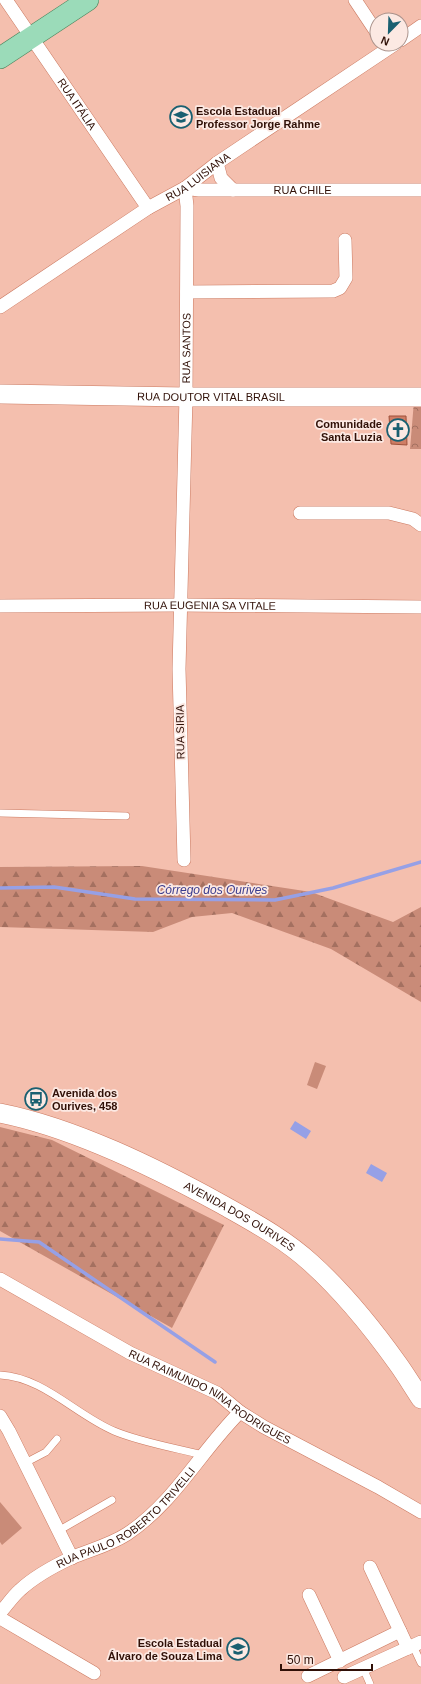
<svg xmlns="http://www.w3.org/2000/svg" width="421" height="1684" font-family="Helvetica,sans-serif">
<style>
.forest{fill:url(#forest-firs)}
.park{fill:url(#park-crowns)}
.garden{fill:#c98b78}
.water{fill:#96a0e6}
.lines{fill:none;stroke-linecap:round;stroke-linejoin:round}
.stream{stroke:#96a0e6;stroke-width:3.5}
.building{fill:#cf7d64;stroke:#9f513a}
.lane-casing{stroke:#cb7960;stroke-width:8}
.street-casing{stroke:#cb7960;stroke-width:14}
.secondary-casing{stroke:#cb7960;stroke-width:20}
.primary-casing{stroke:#4a845c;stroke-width:22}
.lane{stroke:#fff;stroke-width:7}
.street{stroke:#fff;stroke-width:13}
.secondary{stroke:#fff;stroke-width:19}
.primary{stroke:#9bdbb9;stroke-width:21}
.labels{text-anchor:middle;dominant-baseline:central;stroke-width:3.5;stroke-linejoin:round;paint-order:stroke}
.street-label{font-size:11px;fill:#301007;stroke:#fce9e3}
.poi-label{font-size:11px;font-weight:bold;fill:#301007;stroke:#fce9e3;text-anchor:start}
.water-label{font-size:12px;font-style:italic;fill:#393b8d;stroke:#fce9e3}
</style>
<defs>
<pattern id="forest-firs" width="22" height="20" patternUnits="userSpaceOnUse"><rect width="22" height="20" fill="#c98b78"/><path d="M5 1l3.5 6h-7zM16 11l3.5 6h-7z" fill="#a47060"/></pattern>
<pattern id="park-crowns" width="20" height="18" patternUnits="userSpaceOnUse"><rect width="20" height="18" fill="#c98b78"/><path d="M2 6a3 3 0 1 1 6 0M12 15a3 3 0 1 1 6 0" fill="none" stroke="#a47060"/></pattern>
</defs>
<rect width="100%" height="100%" fill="#f4bfae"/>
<path class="forest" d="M142,866L311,892L393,922L421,907V1002L331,949L232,913L192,917L153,932L0,927V867Z
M0,1127L52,1140L224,1225L172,1328L0,1231Z"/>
<path class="park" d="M414,401H421V449H410Z"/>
<path class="garden" d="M315,1062L326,1066L317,1089L307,1085Z
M0,1502L22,1528L2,1545L0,1542Z"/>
<path class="water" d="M295,1121L311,1131L306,1139L290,1129Z
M371,1164L387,1173L382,1182L366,1173Z"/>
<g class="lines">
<path class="stream" d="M0,888L54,887L135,899L275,900L333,888L421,862
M0,1239L39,1242L215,1362"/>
</g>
<path class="building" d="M389,416H406L407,445L391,444Z"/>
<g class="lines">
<g class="lane-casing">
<path id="lane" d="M0,813L126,816
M0,1375C43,1377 76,1415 114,1431C140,1442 175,1448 203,1455
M25,1463L46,1452L57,1439
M58,1531L112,1500
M413,1646L421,1663
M363,1668L370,1684"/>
</g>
<g class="street-casing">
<g id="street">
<path id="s1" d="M6,0L148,208"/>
<path d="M355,0L377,33"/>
<path d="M401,40L421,26"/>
<path d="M217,163L221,178L233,190"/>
<path d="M187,292L333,291L340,288L346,278L345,240"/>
<path id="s2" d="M0,307L148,208L185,188L217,163L395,44"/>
<path d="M300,513H389L413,519L421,525"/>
<path id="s3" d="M0,606L180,605L421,607"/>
<path id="s4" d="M184,860L179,669L186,397L187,206L185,188L199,190H421"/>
<path id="s5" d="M0,1279L130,1353L217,1393L240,1412L264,1427L378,1487L421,1512"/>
<path d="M0,1416L9,1431L72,1558"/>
<path d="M370,1567L408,1648"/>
<path d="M309,1595L340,1661"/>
<path id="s6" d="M0,1613C7,1605 13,1596 20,1590C34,1577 54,1566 71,1558C90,1550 110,1545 127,1534C175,1502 200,1452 240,1412"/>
<path d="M0,1618L94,1673"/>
<path d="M308,1676L400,1631"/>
<path d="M344,1677L421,1642"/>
</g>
</g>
<g class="secondary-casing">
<g id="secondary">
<path id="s7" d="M0,394L186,397H421"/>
<path id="s8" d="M0,1113C75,1128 156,1168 223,1205C253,1222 285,1239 311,1263C342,1291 373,1329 398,1364C406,1375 413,1387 421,1399"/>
</g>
</g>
<g class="primary-casing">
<path id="primary" d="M0,58L88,0"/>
</g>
<use href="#lane" class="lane"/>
<use href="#street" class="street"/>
<use href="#secondary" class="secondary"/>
<use href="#primary" class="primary"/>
</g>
<defs>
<g id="school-ring" transform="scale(1.15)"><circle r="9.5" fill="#fce9e3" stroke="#1a6071" stroke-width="1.5"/><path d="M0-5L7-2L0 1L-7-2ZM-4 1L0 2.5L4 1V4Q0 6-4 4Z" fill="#1a6071"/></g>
<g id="church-ring" transform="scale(1.15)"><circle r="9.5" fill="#fce9e3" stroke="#1a6071" stroke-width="1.5"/><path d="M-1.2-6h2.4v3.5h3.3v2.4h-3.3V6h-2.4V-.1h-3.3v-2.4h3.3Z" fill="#1a6071"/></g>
<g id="bus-ring" transform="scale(1.15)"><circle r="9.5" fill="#fce9e3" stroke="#1a6071" stroke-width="1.5"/><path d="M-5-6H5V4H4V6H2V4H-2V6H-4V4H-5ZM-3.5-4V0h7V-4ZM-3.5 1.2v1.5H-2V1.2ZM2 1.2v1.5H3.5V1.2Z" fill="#1a6071"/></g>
</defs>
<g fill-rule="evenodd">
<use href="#school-ring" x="181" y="117"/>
<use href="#church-ring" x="398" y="430"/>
<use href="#bus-ring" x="36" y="1099"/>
<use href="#school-ring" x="238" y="1649"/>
</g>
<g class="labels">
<g class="street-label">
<text stroke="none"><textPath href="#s1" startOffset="126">RUA ITÁLIA</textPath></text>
<text stroke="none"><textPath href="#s2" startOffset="237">RUA LUISIANA</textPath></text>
<text stroke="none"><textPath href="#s4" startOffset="790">RUA CHILE</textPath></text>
<text stroke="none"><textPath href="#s4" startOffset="512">RUA SANTOS</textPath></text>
<text stroke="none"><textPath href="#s7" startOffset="211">RUA DOUTOR VITAL BRASIL</textPath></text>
<text stroke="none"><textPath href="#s3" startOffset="210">RUA EUGENIA SA VITALE</textPath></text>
<text transform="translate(180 732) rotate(-91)">RUA SIRIA</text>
<text stroke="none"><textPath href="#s8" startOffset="262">AVENIDA DOS OURIVES</textPath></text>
<text stroke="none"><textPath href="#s5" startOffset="241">RUA RAIMUNDO NINA RODRIGUES</textPath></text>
<text stroke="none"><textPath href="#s6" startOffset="160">RUA PAULO ROBERTO TRIVELLI</textPath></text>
</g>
<g class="poi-label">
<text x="196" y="111">Escola Estadual<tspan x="196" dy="13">Professor Jorge Rahme</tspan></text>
<text x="382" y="424" text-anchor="end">Comunidade<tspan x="382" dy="13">Santa Luzia</tspan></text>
<text x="52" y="1093">Avenida dos<tspan x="52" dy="13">Ourives, 458</tspan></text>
<text x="222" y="1643" text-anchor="end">Escola Estadual<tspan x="222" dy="13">Álvaro de Souza Lima</tspan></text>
</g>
<g class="water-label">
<text x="212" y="890">Córrego dos Ourives</text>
</g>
</g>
<g transform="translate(389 32) rotate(203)"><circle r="19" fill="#fce9e3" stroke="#aa928b"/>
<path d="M0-3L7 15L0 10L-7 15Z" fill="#1a6071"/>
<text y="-6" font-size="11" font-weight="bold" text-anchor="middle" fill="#301007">N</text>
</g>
<path d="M281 1664v6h91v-6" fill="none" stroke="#301007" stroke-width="2"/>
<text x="287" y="1664" font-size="12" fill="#301007" stroke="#fce9e3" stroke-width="3" paint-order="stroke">50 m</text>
</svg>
